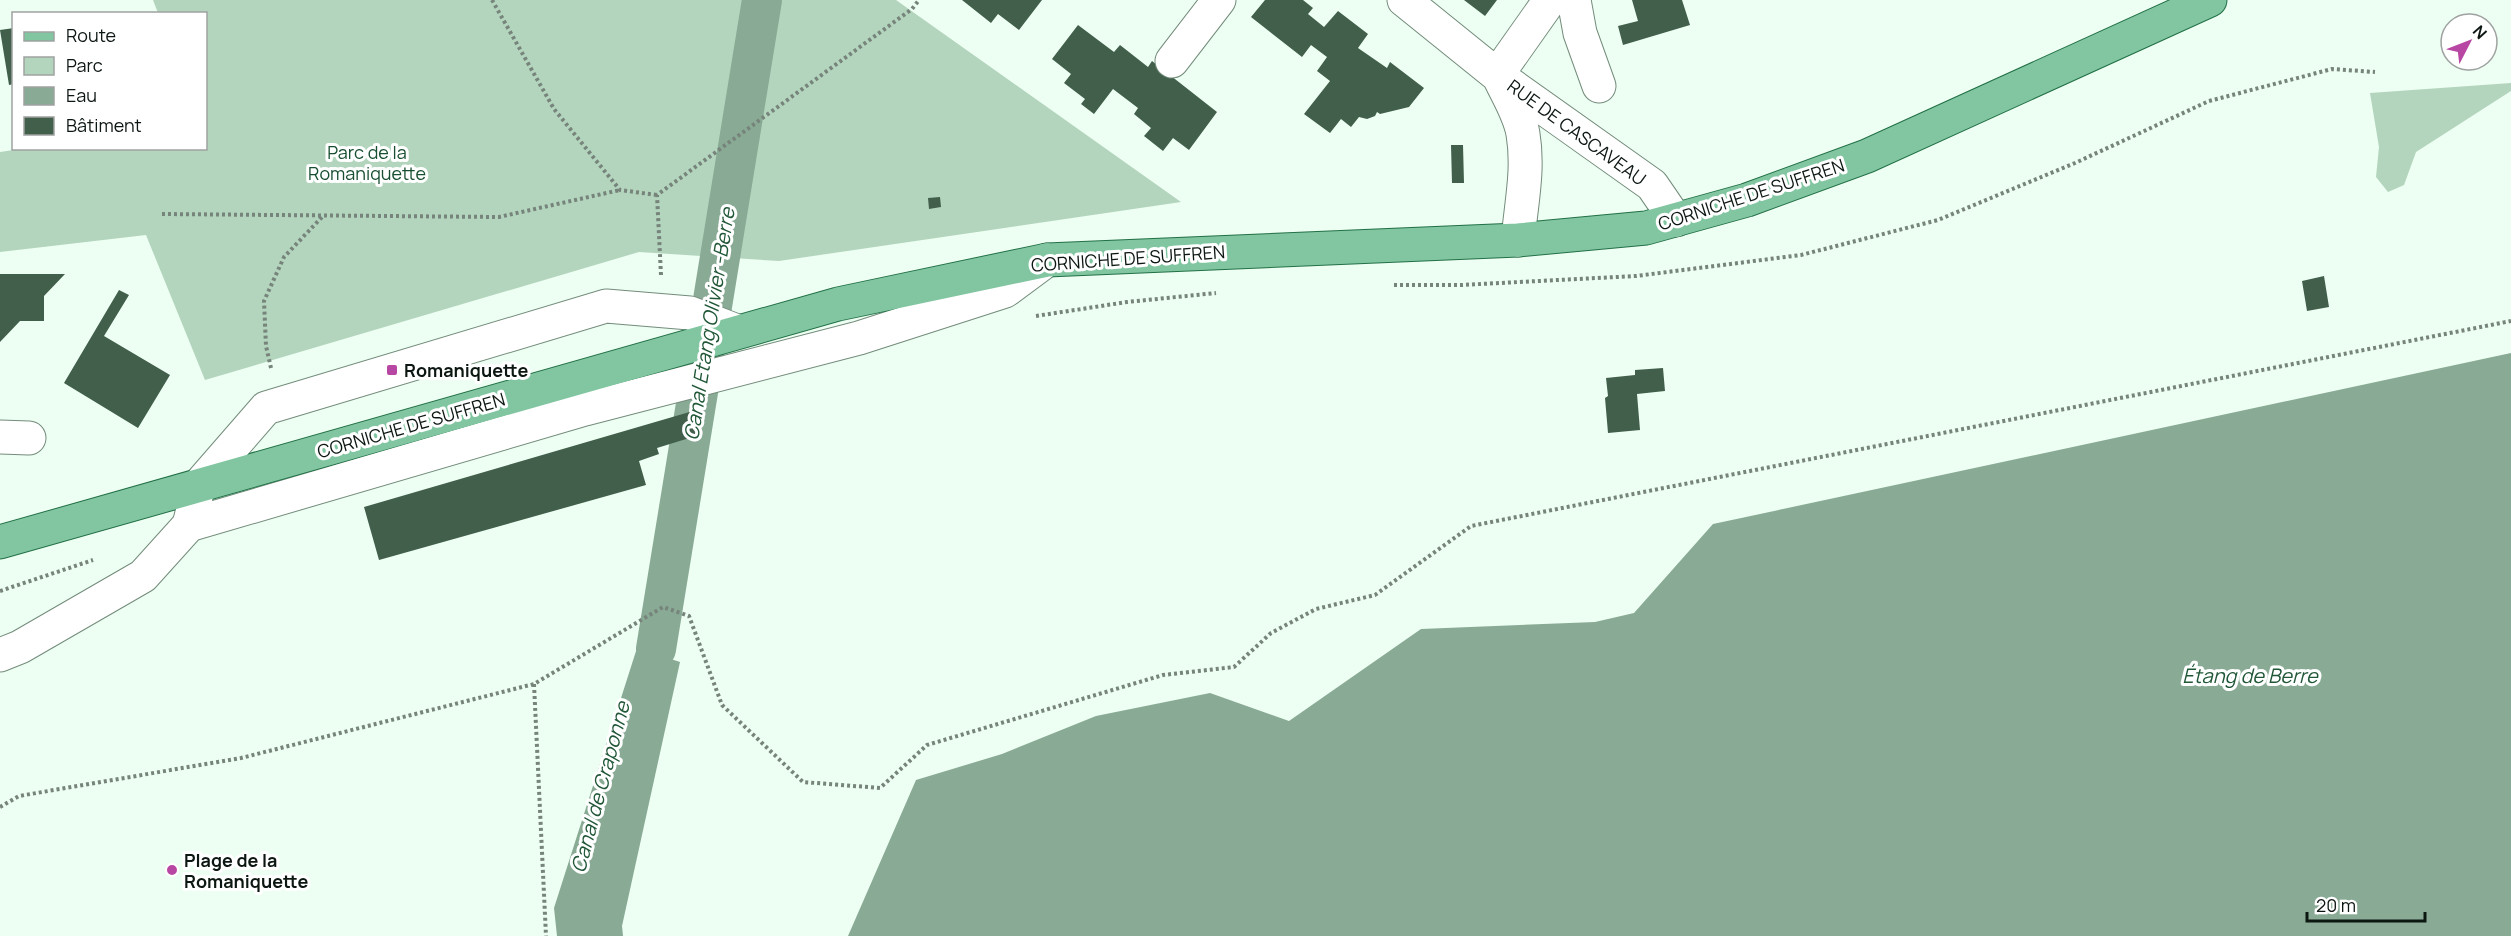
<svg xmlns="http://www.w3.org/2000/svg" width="2511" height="936" font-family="Manrope,sans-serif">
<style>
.green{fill:#b3d5bd}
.water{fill:#89aa94}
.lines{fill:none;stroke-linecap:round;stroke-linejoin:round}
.canal{stroke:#89aa94;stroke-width:40}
.building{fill:#415f4b}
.minor-casing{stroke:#738c7b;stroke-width:35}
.major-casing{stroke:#227046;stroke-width:35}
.path{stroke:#77847b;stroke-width:4;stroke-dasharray:3 3;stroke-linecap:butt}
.minor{stroke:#fff;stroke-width:33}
.major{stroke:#81c6a1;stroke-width:33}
.poi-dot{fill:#b847a4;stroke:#fff;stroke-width:2}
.labels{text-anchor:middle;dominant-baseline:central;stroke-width:6;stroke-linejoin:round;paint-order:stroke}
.street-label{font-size:18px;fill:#0d1711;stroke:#fff}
.park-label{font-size:18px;fill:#174f30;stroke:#fff}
.poi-label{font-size:18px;font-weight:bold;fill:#0d1711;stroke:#fff;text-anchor:start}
.water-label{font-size:20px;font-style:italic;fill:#205737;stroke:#fff}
</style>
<rect width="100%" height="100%" fill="#edfef2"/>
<path class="green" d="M153,0H896L1181,202L779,261L639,252L205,380L146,235L0,252V152L27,148H206V14L158,13Z
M2511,83V91L2416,152L2404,185L2388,192L2376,177L2379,147L2370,93Z"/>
<path class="water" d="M2511,353V936H848L916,780L1002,754L1096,716L1210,693L1289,721L1421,629L1595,622L1634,613L1713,524Z
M637,648L680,662L622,926L623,936H557L554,908Z"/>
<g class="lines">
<path class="canal" d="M656,649L762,0"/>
</g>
<path class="building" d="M962,0H1042L1019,30L998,14L991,23Z
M1265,0H1303L1313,8L1308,14L1324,27L1338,11L1368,34L1358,48L1387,68L1390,62L1424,88L1409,107L1380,114L1377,112L1375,116L1367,119L1359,117L1351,127L1341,119L1330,133L1304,114L1330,81L1317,71L1327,57L1311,45L1302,57L1251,17Z
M1464,0H1497L1485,16Z
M1632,0H1682L1690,25L1623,45L1618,26L1638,21Z
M1078,25L1114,52L1120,45L1148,67L1152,61L1217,112L1189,150L1173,138L1163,151L1144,136L1151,128L1134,114L1138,108L1113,89L1094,114L1081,104L1085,99L1064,83L1071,74L1052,59Z
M14,28V84L9,85L0,30Z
M1451,145H1463L1464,183H1452Z
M940,197L941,207L929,209L928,198Z
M0,274H65L44,296V321H20L0,342Z
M2324,276L2329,307L2307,311L2302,281Z
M119,290L129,295L104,336L170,375L138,428L64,383Z
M1663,368L1665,391L1637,394L1640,430L1608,433L1605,398L1608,396L1606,378L1635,375V370Z
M693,411L699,435L657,448L659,454L639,461L646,485L379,560L364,507Z"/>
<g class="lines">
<g class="minor-casing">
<path id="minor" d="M1404,0L1497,75L1652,185L1676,220
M1574,0L1580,33L1599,86
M1172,61L1219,0
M1497,75L1550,0
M1500,79C1508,96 1520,115 1523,134C1529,170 1521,204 1518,240
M0,437L29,438
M189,525L585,409L859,338L1005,291L1047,260
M0,655L20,647L143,576L189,525L199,485L266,408L606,306L690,313L737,331"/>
</g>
<g class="major-casing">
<path id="major" d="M0,542L838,304L1047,260L1518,240L1646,228L1747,200L1867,156L2210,0"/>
</g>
<path class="path" d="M492,0L554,109L620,190L657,195
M162,214L499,217L620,190
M661,275L657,195L912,9L919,0
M1394,285H1461L1636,276L1801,255L1938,220L2075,163L2209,101L2332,69L2375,72
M1036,316L1127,302L1216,293
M271,368L266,346L264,301L284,257L323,216
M0,591L93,560
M534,684L546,936
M0,807L19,796L241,758L534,684L663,607L689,616L722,705L803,782L880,788L927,745L1163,675L1234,667L1271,633L1316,609L1375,595L1471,526L2511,321"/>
<use href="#minor" class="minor"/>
<use href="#major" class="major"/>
</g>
<g class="poi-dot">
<rect x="386" y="364" width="12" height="12" rx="3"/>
<circle cx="172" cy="870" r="6"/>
</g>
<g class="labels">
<g class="street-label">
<text transform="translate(1577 132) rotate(36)">RUE DE CASCAVEAU</text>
<text transform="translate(1751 194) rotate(-18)">CORNICHE DE SUFFREN</text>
<text transform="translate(1128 258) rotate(-4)">CORNICHE DE SUFFREN</text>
<text transform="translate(411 425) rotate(-16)">CORNICHE DE SUFFREN</text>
</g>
<g class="park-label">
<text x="367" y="152">Parc de la<tspan x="367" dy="21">Romaniquette</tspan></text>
</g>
<g class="poi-label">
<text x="404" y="370">Romaniquette</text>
<text x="184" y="860">Plage de la<tspan x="184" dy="21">Romaniquette</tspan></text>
</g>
<g class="water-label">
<text transform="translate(709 324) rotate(-81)">Canal Etang Olivier -Berre</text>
<text x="2250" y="675">Étang de Berre</text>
<text transform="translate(600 787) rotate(-75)">Canal de Craponne</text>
</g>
</g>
<rect x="12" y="12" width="195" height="138" fill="#ffffff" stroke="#9ea2a0" stroke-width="1.5"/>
<rect x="24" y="32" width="30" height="9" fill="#81c6a1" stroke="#9ea2a0" stroke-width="1.5"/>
<text x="66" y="42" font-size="18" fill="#0d1711">Route</text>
<rect x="24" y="57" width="30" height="18" fill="#b3d5bd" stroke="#9ea2a0" stroke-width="1.5"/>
<text x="66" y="72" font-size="18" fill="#0d1711">Parc</text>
<rect x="24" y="87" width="30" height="18" fill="#89aa94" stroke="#9ea2a0" stroke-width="1.5"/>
<text x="66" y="102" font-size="18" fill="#0d1711">Eau</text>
<rect x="24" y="117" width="30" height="18" fill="#415f4b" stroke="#9ea2a0" stroke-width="1.5"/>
<text x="66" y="132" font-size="18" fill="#0d1711">Bâtiment</text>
<g transform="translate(2469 42) rotate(48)"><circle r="28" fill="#ffffff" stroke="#9ea2a0" stroke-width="1.5"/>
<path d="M0-4.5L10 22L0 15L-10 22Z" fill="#b847a4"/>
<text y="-9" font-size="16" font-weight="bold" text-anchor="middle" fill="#0d1711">N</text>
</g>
<path d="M2307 912v9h118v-9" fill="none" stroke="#0d1711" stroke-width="3"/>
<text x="2316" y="912" font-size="18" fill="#0d1711" stroke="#ffffff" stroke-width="4.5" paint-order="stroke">20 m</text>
</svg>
